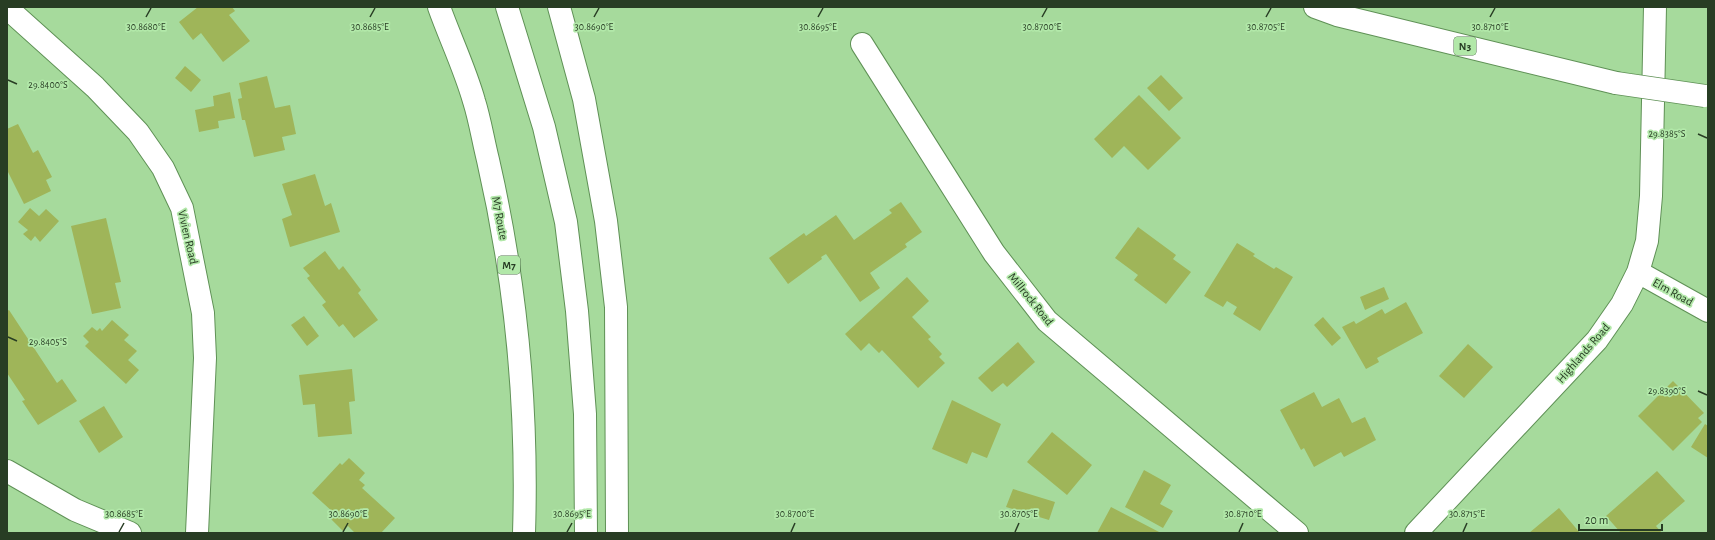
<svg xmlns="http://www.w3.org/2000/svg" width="1715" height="540" font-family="'Alegreya Sans',sans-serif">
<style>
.building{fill:#9fb559}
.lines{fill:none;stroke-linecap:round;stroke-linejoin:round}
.minor-casing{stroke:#5f9156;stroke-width:24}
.trunk-casing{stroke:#5f9156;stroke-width:24}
.motorway-casing{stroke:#5f9156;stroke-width:24}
.minor{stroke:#fff;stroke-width:22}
.trunk{stroke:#fff;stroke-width:22}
.motorway{stroke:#fff;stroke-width:22}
.motorway-bridge-casing{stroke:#5f9156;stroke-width:24;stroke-linecap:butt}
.motorway-bridge{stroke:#fff;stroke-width:22}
.ticks{fill:none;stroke:#283d24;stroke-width:1.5}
.labels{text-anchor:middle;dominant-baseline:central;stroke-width:3.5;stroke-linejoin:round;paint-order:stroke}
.shield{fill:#b2e8a9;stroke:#51704c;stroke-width:1}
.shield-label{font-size:11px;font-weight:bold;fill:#283d24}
.street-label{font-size:12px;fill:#283d24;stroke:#b2e8a9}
.ticks-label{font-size:10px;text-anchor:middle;fill:#283d24;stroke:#b2e8a9;stroke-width:3.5;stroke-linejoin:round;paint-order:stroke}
</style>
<rect width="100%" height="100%" fill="#a6da9c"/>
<path class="building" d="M198,7H232L235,11L229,15L250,41L223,62L201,33L193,40L179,22Z
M185,66L201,80L191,92L175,78Z
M1161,75L1183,98L1169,111L1147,88Z
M267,76L275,108L290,105L296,134L282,137L285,150L254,157L245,120H242L238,99L242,98L239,83Z
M230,92L235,118L218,121L219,128L199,132L195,110L214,106L213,96Z
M1139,95L1181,138L1148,170L1124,146L1112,158L1094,139Z
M18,124L33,153L38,150L52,177L46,180L51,191L24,204L7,170V129Z
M315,174L325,206L331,203L340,232L290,247L282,219L292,215L282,184Z
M901,202L922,232L905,244L907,247L870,273L880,288L860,302L826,254L821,257L822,259L788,284L769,258L804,233L806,236L836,215L854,240L892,213L889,210Z
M30,208L39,216L46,209L59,221L40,242L35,236L31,241L23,234L28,230L18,222Z
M106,218L121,282L115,283L121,308L92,314L71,226Z
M1138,227L1176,255L1173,259L1191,272L1166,304L1134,280L1138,275L1115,258Z
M1237,243L1255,254L1253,256L1274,269L1276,267L1293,277L1260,331L1233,314L1237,307L1227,301L1223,307L1204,296Z
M325,251L339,270L343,266L361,290L358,293L378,320L354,338L343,324L339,327L322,305L326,302L307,278L310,276L303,268Z
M907,277L929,301L912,317L931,337L928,339L942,354L939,357L945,363L918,388L882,350L879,353L869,343L861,351L845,334Z
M1384,287L1389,299L1365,310L1360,297Z
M1406,302L1423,333L1377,358L1379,362L1366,369L1342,327L1354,321L1356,324L1382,309L1385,314Z
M9,310L57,383L62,379L77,401L38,425L22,401L25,400L7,373V311Z
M304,316L319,336L307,346L291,325Z
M1323,317L1341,338L1332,346L1314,325Z
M112,320L129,335L124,340L137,351L128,360L139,370L126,384L85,346L89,342L83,336L92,327L97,331L100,328L102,331Z
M1018,342L1035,362L1007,387L1003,383L992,392L978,378Z
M1468,344L1493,367L1464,398L1439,376Z
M352,369L355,401L349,402L352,434L318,437L315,404L303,405L299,375Z
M1673,381L1704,413L1698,418L1702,422L1673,451L1638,416Z
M1314,392L1322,407L1339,398L1352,423L1365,417L1376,440L1344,457L1341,452L1314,467L1304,448L1301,450L1280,410Z
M952,400L1001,424L987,458L972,452L967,464L932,449Z
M104,406L123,437L99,453L79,421Z
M1705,424L1708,426V458L1691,447Z
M1052,432L1092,465L1067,495L1027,462Z
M349,458L365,473L359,480L365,485L362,488L395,518L381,533H355L348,526L343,531L330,518L334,513L312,493L340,463L342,465Z
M1144,470L1171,485L1160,504L1173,511L1163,528L1125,507Z
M1657,471L1685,501L1656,526L1662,533H1621L1606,516Z
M1013,489L1055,502L1049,520L1006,507Z
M1111,507L1161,533H1097Z
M1559,508L1580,533H1529Z"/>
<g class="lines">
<g class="minor-casing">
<path id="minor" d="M7,8L95,87L138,132L163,168L182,208L203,313L205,358L197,533
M862,44L994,253L1047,321L1297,533
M1638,272L1708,311
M7,471L75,510L130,533
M1416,533L1597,340L1622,304L1638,272L1647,241L1651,196L1655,7"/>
</g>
<g class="trunk-casing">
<path id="trunk" d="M507,7L544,127L566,222L577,311L585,414L586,533"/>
</g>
<g class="motorway-casing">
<path id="motorway" d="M439,7C450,38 465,69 474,101C480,120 483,140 488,160C516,282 528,408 524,533
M559,7L584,99L606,221L616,307L617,533
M1315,7L1337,15L1616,83"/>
</g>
<use href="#minor" class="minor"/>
<use href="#trunk" class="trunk"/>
<use href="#motorway" class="motorway"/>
<g class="motorway-bridge-casing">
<path id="motorway-bridge" d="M1616,83L1705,96"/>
</g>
<use href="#motorway-bridge" class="motorway-bridge"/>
</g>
<path class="ticks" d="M146,17L151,8M370,17L375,8M594,17L599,8M818,17L823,8M1042,17L1047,8M1266,17L1271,8M1490,17L1495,8M8,80L17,84M1698,134L1707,138M8,337L17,341M1698,391L1707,395M119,532L124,523M343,532L348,523M567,532L572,523M791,532L795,523M1015,532L1019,523M1239,532L1243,523M1463,532L1467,523"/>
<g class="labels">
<g class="shield">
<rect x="1454" y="37" width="22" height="18" rx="3"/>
<rect x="498" y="256" width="22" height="18" rx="3"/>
</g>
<g class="shield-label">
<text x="1465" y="46">N3</text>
<text x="509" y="265">M7</text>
</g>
<g class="street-label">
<text transform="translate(500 218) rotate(79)">M7 Route</text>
<text transform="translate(188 237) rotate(77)">Vivien Road</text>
<text transform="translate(1673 292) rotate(29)">Elm Road</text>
<text transform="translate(1031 299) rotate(51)">Millrock Road</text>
<text transform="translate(1583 353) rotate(-49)">Highlands Road</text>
</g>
</g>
<g class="ticks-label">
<text x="146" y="30">30.8680°E</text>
<text x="370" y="30">30.8685°E</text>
<text x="594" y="30">30.8690°E</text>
<text x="818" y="30">30.8695°E</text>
<text x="1042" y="30">30.8700°E</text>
<text x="1266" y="30">30.8705°E</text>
<text x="1490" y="30">30.8710°E</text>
<text x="48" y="88">29.8400°S</text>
<text x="1667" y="137">29.8385°S</text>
<text x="48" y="345">29.8405°S</text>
<text x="1667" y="394">29.8390°S</text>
<text x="124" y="517">30.8685°E</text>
<text x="348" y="517">30.8690°E</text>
<text x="572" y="517">30.8695°E</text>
<text x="795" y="517">30.8700°E</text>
<text x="1019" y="517">30.8705°E</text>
<text x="1243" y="517">30.8710°E</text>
<text x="1467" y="517">30.8715°E</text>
</g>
<rect width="1715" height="540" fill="none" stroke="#283d24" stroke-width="16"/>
<path d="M1579 524v6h83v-6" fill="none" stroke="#283d24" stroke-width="2"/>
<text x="1585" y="524" font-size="12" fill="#283d24" stroke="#b2e8a9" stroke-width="3" paint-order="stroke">20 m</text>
</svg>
